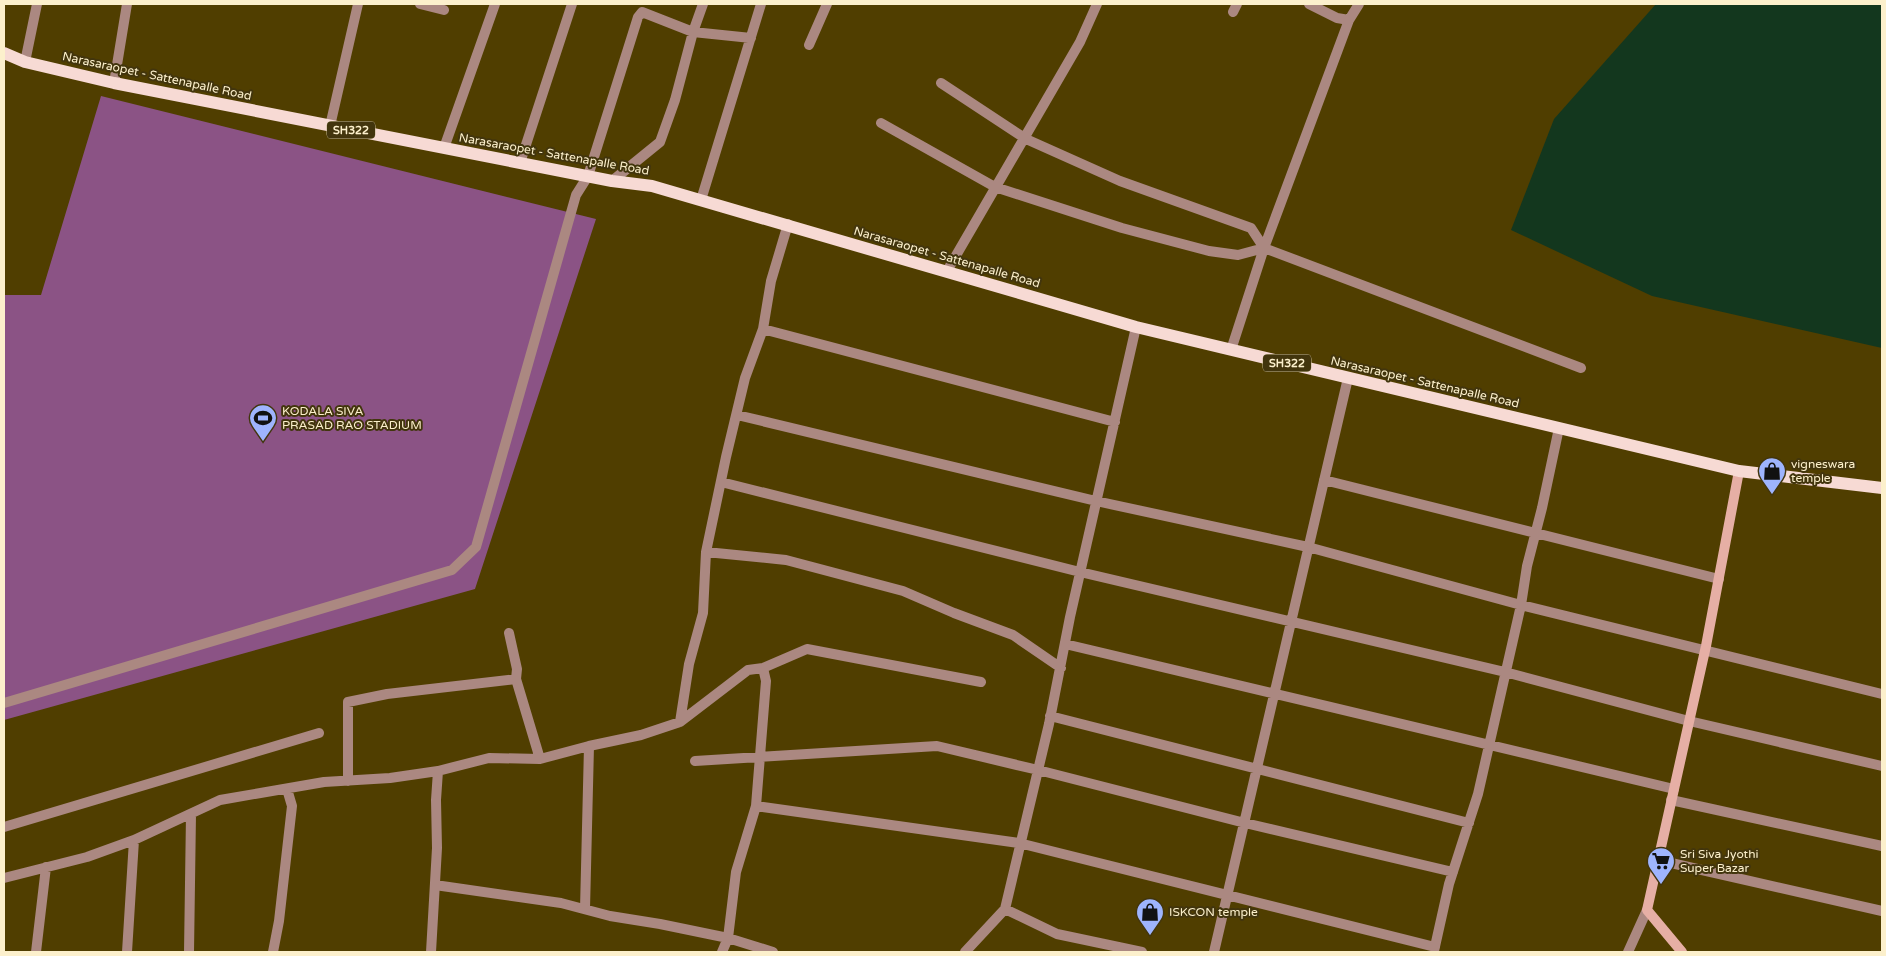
<svg xmlns="http://www.w3.org/2000/svg" width="1886" height="956" font-family="'Varela Round',sans-serif">
<style>
.green{fill:#8b5385}
.water{fill:#13371e}
.lines{fill:none;stroke-linecap:round;stroke-linejoin:round}
.street{stroke:#ab8881;stroke-width:10}
.secondary{stroke:#e6afa5;stroke-width:10}
.primary{stroke:#f7dad4;stroke-width:12}
.labels{text-anchor:middle;dominant-baseline:central;stroke-width:4;stroke-linejoin:round;paint-order:stroke}
.shield{fill:#42350d;stroke:#c4b893;stroke-width:1}
.shield-label{font-size:11px;font-weight:bold;fill:#fcf0cc}
.street-label{font-size:12px;fill:#fcf0cc;stroke:#42350d}
.poi-label{font-size:12px;fill:#fcf0cc;stroke:#42350d;text-anchor:start}
</style>
<rect width="100%" height="100%" fill="#503e00"/>
<path class="green" d="M101,96L596,219L475,589L4,720V295H41Z"/>
<path class="water" d="M1656,4H1882V348L1652,296L1511,230L1554,119Z"/>
<g class="lines">
<path class="street" d="M420,4L444,10
M1309,4L1337,18L1349,20
M1233,12L1237,4
M809,45L827,4
M25,62L37,4
M114,83L127,4
M941,83L1026,139L1120,181L1251,228L1264,248
M881,123L995,187L1122,228L1209,251L1238,255L1264,248L1581,368
M330,126L358,4
M444,148L495,4
M520,163L572,4
M612,181L660,142L675,100L693,32L703,4
M701,200L761,4
M947,271L1080,42L1097,4
M763,329L1115,422
M1231,350L1264,248L1349,20L1359,4
M737,415L1096,501L1308,547L1521,605L1882,694
M1324,480L1719,579
M721,482L1080,572L1505,672L1689,721L1882,766
M706,552L726,457L745,378L763,329L771,281L788,224
M509,633L517,669L516,679L540,759
M1065,644C1268,693 1471,739 1674,789
M4,703L452,570L476,547L576,195L588,176L638,17L642,12L693,32L751,38
M1050,716L1469,823
M680,722L748,670L763,668L807,649L981,682
M695,761L937,746L1038,770L1245,823L1453,872
M348,781V702L387,694L516,679
M1671,800L1882,846
M756,806L1019,843L1435,947
M4,827L319,733
M1658,860L1882,911
M4,878L87,857L134,840L220,800L324,782L390,778L438,771L489,758L540,759L589,746L641,735L680,722L689,664L703,613L706,552L786,560L903,591L954,613L1013,635L1061,668
M435,885L561,903L610,916L660,924L728,938L773,952
M585,909L589,746
M1005,909L1049,724L1070,617L1136,327
M1434,951L1449,884L1478,794L1521,605L1527,566L1542,508L1559,428
M36,952L46,867
M127,952L134,840
M189,952L191,814
M273,952L279,921L292,806L287,789
M431,952L437,848L436,800L438,771
M722,952L728,938L736,872L756,806L766,681L763,668
M965,952L1005,909L1057,934L1142,952
M1214,952L1348,378
M1628,952L1647,910"/>
<path class="secondary" d="M1682,952L1647,910L1706,646L1739,471"/>
<path class="primary" d="M4,53L25,62L114,83L612,181L652,186L1136,327L1739,471L1882,488"/>
</g>
<defs>
<g id="stadium-pin" transform="scale(1.4375)"><path d="M0 17L-7.5 6A9.5 9.5 0 1 1 7.5 6Z" fill="#9eb4fd" stroke="#42350d"/><path d="M0-5a6.5 5 0 1 0 0 10a6.5 5 0 1 0 0-10ZM-3.5-1.8h7v3.6h-7Z" fill="#111"/></g>
<g id="shop-pin" transform="scale(1.4375)"><path d="M0 17L-7.5 6A9.5 9.5 0 1 1 7.5 6Z" fill="#9eb4fd" stroke="#42350d"/><path d="M-5-2.5h2.3a2.7 3.5 0 0 1 5.4 0H5L5.5 6h-11ZM-1.5-2.5h3a1.5 2.3 0 0 0-3 0Z" fill="#111"/></g>
<g id="supermarket-pin" transform="scale(1.4375)"><path d="M0 17L-7.5 6A9.5 9.5 0 1 1 7.5 6Z" fill="#9eb4fd" stroke="#42350d"/><path d="M-6-5.5h2.5l.6 2H6L4.5 2H-2.5L-4.4-4H-6ZM-1.5 3.2a1.3 1.3 0 1 0 .1 0ZM3 3.2a1.3 1.3 0 1 0 .1 0Z" fill="#111"/></g>
</defs>
<g fill-rule="evenodd">
<use href="#stadium-pin" x="263" y="418"/>
<use href="#shop-pin" x="1772" y="471"/>
<use href="#supermarket-pin" x="1661" y="861"/>
<use href="#shop-pin" x="1150" y="912"/>
</g>
<g class="labels">
<g class="shield">
<rect x="327" y="121.5" width="48" height="17" rx="4"/>
<rect x="1263" y="354.5" width="48" height="17" rx="4"/>
</g>
<g class="shield-label">
<text x="351" y="130">SH322</text>
<text x="1287" y="363">SH322</text>
</g>
<g class="street-label">
<text transform="translate(157 76) rotate(12)">Narasaraopet - Sattenapalle Road</text>
<text transform="translate(554 154) rotate(10)">Narasaraopet - Sattenapalle Road</text>
<text transform="translate(947 257) rotate(16)">Narasaraopet - Sattenapalle Road</text>
<text transform="translate(1425 382) rotate(13)">Narasaraopet - Sattenapalle Road</text>
</g>
<g class="poi-label">
<text x="282" y="411">KODALA SIVA<tspan x="282" dy="14">PRASAD RAO STADIUM</tspan></text>
<text x="1791" y="464">vigneswara<tspan x="1791" dy="14">temple</tspan></text>
<text x="1680" y="854">Sri Siva Jyothi<tspan x="1680" dy="14">Super Bazar</tspan></text>
<text x="1169" y="912">ISKCON temple</text>
</g>
</g>
<rect width="1886" height="956" fill="none" stroke="#fcf0cc" stroke-width="10"/>
</svg>
